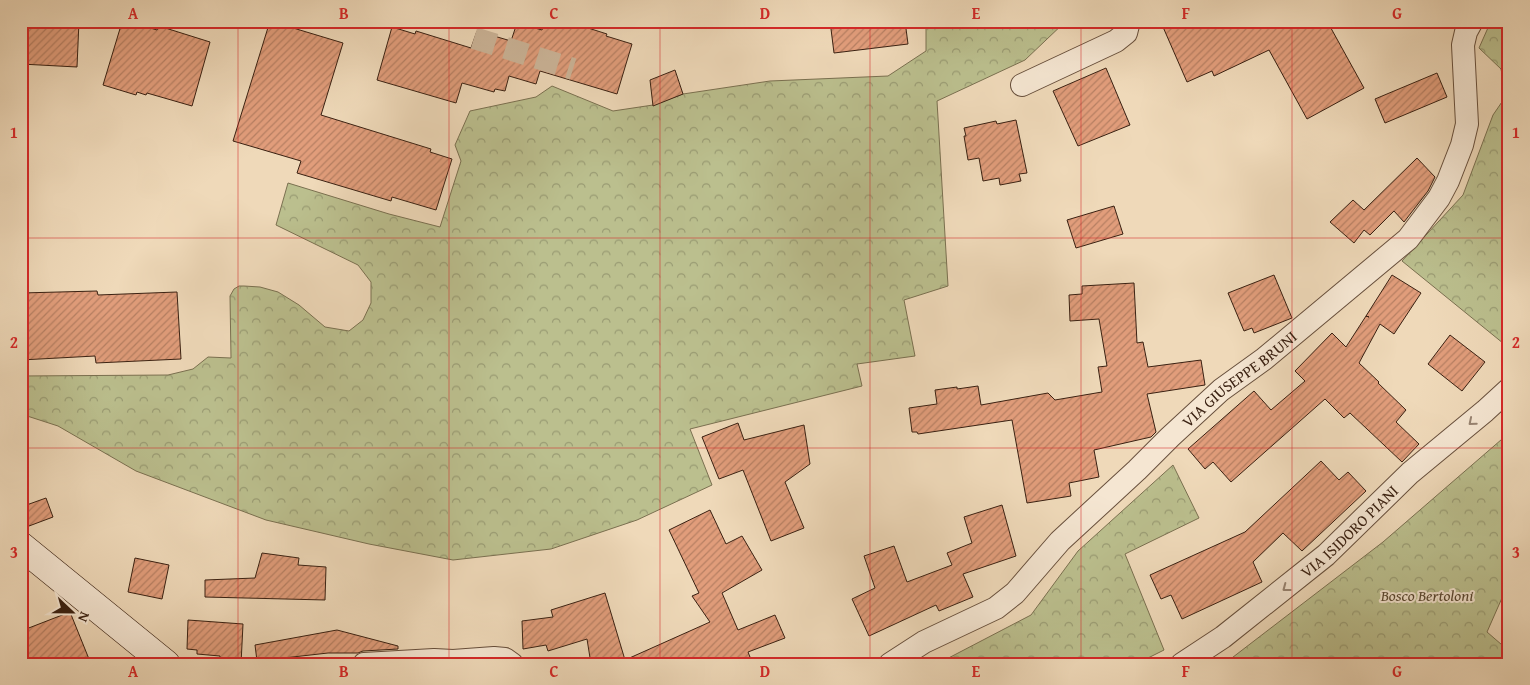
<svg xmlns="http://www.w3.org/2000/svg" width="1530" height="685" font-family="'Gentium Book Plus',serif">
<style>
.forest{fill:url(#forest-crowns);stroke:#7a7050}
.building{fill:url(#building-hatch);stroke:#3a2112}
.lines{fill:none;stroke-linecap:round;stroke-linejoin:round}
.street-tunnel{stroke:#cbb498;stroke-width:22;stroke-dasharray:22 11;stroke-linecap:butt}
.street-casing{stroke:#674f3c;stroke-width:24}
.secondary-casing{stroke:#3a2112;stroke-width:29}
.street{stroke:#f5e6d2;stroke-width:22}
.secondary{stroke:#f5e6d2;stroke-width:28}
.oneway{stroke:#988472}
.grid{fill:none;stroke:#d62828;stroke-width:1;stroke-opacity:0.55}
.labels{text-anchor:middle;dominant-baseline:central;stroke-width:4;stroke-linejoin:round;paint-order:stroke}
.street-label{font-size:16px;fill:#3a2112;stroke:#f5e6d2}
.park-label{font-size:16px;font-style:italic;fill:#5a4831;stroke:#f5e6d2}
.neatline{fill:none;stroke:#d62828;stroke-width:2}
.grid-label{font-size:16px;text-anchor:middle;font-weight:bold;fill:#d62828}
</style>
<defs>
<pattern id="forest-crowns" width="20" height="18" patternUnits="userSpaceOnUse" patternTransform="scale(1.25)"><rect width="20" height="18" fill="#bbbf8e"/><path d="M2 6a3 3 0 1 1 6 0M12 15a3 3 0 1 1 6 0" fill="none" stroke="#999b73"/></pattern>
<pattern id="building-hatch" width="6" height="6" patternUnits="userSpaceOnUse" patternTransform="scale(1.25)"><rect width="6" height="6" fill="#e19d7b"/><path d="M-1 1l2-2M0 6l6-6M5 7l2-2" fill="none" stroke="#b78063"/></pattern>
</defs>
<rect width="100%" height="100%" fill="#efd9b9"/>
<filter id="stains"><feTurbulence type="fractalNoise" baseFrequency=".004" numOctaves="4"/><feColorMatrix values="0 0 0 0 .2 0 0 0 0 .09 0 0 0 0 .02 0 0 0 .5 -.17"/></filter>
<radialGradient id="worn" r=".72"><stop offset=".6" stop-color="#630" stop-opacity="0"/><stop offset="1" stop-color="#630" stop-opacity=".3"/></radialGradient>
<path class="forest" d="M926,21H1066L1025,60L937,101L948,286L904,300L915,356L857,364L862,386L690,429L712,485L637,520L551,549L453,560L369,544L266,520L136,471L58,426L21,414V376L168,375L193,369L208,357L231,358L230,296L234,289L239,286H244L260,287L278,292L299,305L325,327L349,331L363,320L371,303V282L358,265L276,225L288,183L389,214L440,227L461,161L455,145L470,111L536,97L552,86L613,111L653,105L683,94L770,81L888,76L926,51Z
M1491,21H1509V348L1402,261L1463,195L1493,115L1506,96L1501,69L1479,48Z
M1509,433V582L1487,632L1509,651V664H1224L1383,542Z
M1173,465L1199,518L1125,554L1164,650L1136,664H937L1031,615L1078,551Z"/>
<path class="building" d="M21,21H79L77,67L21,64Z
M270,21L343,43L321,115L431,149L430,152L452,159L436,210L392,197L391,201L297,173L301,161L233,141Z
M545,21H566L607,34L606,36L632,44L617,94L540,71L536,84L509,76L505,91L495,89L494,92L462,83L456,103L377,80L392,27L415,34L416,31L471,48L477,31L511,41L517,23L542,30Z
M830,21H905L908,44L834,53Z
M1177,21H1327L1364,88L1307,119L1269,50L1214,76L1212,71L1187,82L1163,27Z
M122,22L139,27L140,25L157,30L159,26L210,42L192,106L147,93L146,95L137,92L136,95L103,85Z
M1106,68L1130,125L1078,146L1053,91Z
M675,70L683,94L653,106L650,80Z
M1437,73L1447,97L1385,123L1375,99Z
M1016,120L1027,173L1019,174L1021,181L1000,185L999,178L983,181L979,158L968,160L964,136H966L964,128L996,121L997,124Z
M1417,158L1435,177L1428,191L1404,222L1394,211L1370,235L1364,230L1354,243L1330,222L1353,200L1364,210Z
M1114,206L1123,234L1076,248L1067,220Z
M1274,275L1292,318L1254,333L1252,328L1244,331L1228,293Z
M1392,275L1421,293L1394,334L1380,324L1359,363L1379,382L1378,383L1406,410L1396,422L1419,444L1402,462L1350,413L1344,418L1325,399L1231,482L1213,462L1205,469L1188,449L1254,391L1271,410L1305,381L1295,371L1332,333L1346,347L1366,316L1369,317L1366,316Z
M1134,283L1137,343L1143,342L1148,367L1201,360L1205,385L1147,394L1156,432L1151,437L1094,450L1099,477L1069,483L1071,496L1027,503L1012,420L918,434L917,432H912L909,408L937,404L935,390L957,387V389L978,386L981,405L1048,393L1055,400L1102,392L1098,367L1107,366L1099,319L1070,321L1069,295L1082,294V286Z
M97,291L98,295L177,292L181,359L96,363L95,356L21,360V293Z
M1450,335L1485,362L1462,391L1428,364Z
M738,423L744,440L804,425L810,464L785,482L804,528L771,541L743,470L719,479L702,437Z
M1321,461L1339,480L1348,472L1366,491L1302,551L1283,533L1253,562L1262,582L1182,619L1171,595L1161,599L1150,575L1245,532Z
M46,498L53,517L21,529V507Z
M1002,505L1016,556L963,574L973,597L939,611L936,605L869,636L852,599L875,588L864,556L894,546L907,582L952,565L947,553L972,543L964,517Z
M710,510L726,544L742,536L762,570L722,593L738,630L775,615L785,638L748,652L750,657L730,664H591L587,639L548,651L546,645L523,649L522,621L553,617L551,610L605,593L625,660L710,622L692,596L699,593L669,530Z
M262,553L299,558L298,565L326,567L325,600L205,597V580L255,578Z
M135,558L169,565L162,599L128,592Z
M70,612L91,664H21V631Z
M188,620L243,624L241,664H219L220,656L197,654V650L187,649Z
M337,630L398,646V649L363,651L358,653H328L257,661L255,645Z"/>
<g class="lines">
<path class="street-tunnel" d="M474,38L573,69"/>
<g class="street-casing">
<g id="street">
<path d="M1022,85L1116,41L1126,33L1129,21"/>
<path d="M364,664L434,660L453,661L494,658L505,659L512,664"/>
<path id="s1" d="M890,664L924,642L996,608L1015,593L1060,541L1137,470L1170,437L1221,390L1264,359L1408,239L1439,198L1448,181L1462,145L1467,124L1463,45L1466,32L1472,21"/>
<path id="s2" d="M1182,664L1223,637L1326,555L1410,473L1485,411L1509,389"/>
</g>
</g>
<g class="secondary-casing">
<path id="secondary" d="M21,546L166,664"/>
</g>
<use href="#street" class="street"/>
<use href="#secondary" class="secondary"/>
</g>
<defs><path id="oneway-chevron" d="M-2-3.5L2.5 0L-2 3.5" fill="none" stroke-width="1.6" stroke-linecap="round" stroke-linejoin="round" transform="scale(1.25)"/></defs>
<g class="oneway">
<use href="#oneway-chevron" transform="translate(1472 422) rotate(140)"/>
<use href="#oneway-chevron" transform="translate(1286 588) rotate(143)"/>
</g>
<path class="grid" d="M238,21V664M449,21V664M660,21V664M870,21V664M1081,21V664M1292,21V664M21,238H1509M21,448H1509"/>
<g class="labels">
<g class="street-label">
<text stroke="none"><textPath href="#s1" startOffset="455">VIA GIUSEPPE BRUNI</textPath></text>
<text stroke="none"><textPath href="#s2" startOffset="214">VIA ISIDORO PIANI</textPath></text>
</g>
<g class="park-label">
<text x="1427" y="595">Bosco Bertoloni</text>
</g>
</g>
<rect width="1530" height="685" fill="none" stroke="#efd9b9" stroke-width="55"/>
<g transform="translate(72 612) rotate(112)" stroke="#f5e6d2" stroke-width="4" paint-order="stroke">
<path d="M0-4L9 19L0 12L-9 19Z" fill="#3a2112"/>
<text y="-8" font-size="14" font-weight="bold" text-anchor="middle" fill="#3a2112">N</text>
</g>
<rect x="28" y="28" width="1474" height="630" class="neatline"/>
<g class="grid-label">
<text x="133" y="19">A</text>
<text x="344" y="19">B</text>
<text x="554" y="19">C</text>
<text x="765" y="19">D</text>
<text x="976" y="19">E</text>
<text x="1186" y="19">F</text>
<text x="1397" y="19">G</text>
<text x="14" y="138">1</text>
<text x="1516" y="138">1</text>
<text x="14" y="348">2</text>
<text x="1516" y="348">2</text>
<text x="14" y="558">3</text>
<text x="1516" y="558">3</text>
<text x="133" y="677">A</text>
<text x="344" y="677">B</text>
<text x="554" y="677">C</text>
<text x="765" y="677">D</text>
<text x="976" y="677">E</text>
<text x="1186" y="677">F</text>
<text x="1397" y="677">G</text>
</g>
<rect width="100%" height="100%" filter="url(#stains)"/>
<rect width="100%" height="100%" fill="url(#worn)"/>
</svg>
